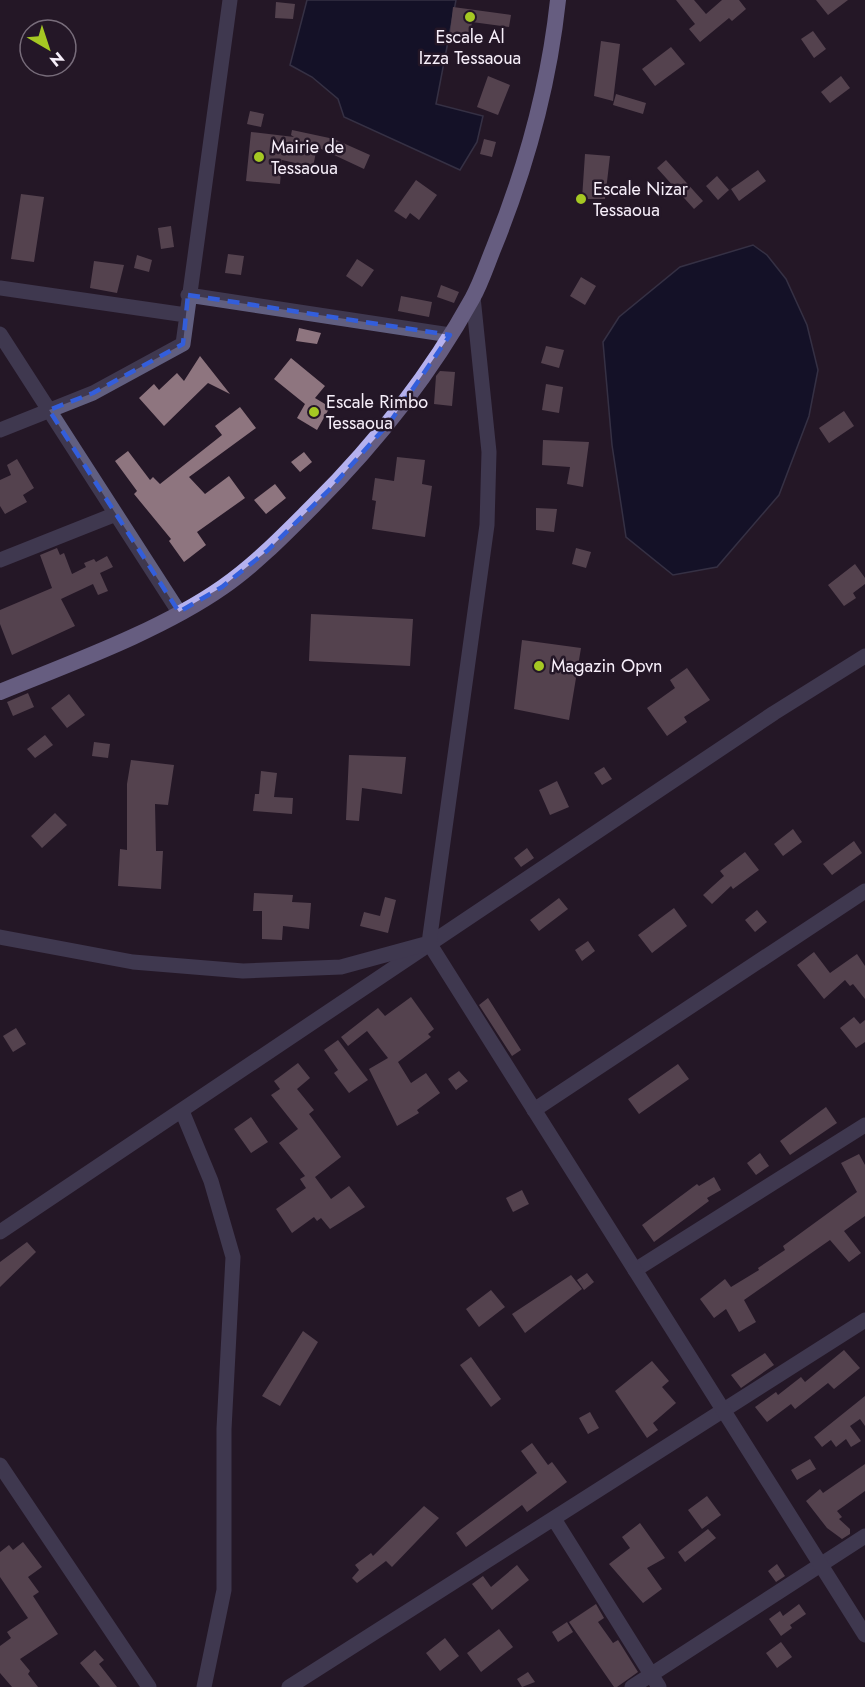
<svg xmlns="http://www.w3.org/2000/svg" width="865" height="1687" font-family="Jost,sans-serif">
<style>
.water{fill:#000a29;stroke:#4a4f68;stroke-width:1.5}
.building{fill:#8e757f}
.lines{fill:none;stroke-linecap:round;stroke-linejoin:round}
.minor{stroke:#615f80;stroke-width:15}
.tertiary{stroke:#615f80;stroke-width:15}
.trunk{stroke:#b5b1ee;stroke-width:16}
.marked{fill:none;stroke:#335edb;stroke-width:4.5;stroke-dasharray:12 8;stroke-linejoin:round}
.poi-dot{fill:#a5c823;stroke:#241727;stroke-width:2}
.labels{text-anchor:middle;dominant-baseline:central;stroke-width:5;stroke-linejoin:round;paint-order:stroke}
.poi-label{font-size:18px;fill:#f7effa;stroke:#241727;text-anchor:start}
</style>
<rect width="100%" height="100%" fill="#241727"/>
<path class="water" d="M307,0H456L436,104L483,116L477,142L460,170L344,117L338,99L312,77L290,65Z
M753,245L767,255L786,279L807,325L818,370L809,416L779,495L717,567L673,575L626,537L612,445L603,342L619,317L680,267Z"/>
<path class="building" d="M676,0H694L706,14L722,0H739L746,9L732,21L729,18L700,42L689,29L695,24Z
M816,0H848L828,15Z
M276,2L295,4L293,19L275,18Z
M453,7L511,15L509,27L472,22L470,36L450,33Z
M813,31L826,49L814,58L801,39Z
M601,41L620,44L613,101L594,96Z
M671,47L685,64L655,86L642,69Z
M488,76L510,85L498,115L477,107Z
M841,76L850,88L830,103L821,92Z
M616,94L646,103L643,114L613,105Z
M250,111L264,114L261,127L247,124Z
M292,130L334,139L370,155L364,169L317,147L313,167L282,160L280,184L246,181L251,132L294,137L291,135Z
M484,139L496,142L492,157L480,154Z
M585,154L610,156L605,199H582Z
M666,160L703,201L694,209L657,168Z
M758,170L766,181L739,201L731,189Z
M717,176L729,190L718,200L706,186Z
M416,180L437,195L419,220L410,213L406,219L394,211Z
M21,194L44,197L34,262L11,259Z
M171,226L174,247L161,249L158,228Z
M228,254L244,256L241,275L225,273Z
M137,255L152,260L149,272L134,268Z
M357,259L374,270L362,287L346,276Z
M94,261L124,265L117,293L90,288Z
M581,277L596,286L585,305L570,296Z
M441,285L459,292L454,303L437,297Z
M401,296L432,302L429,317L398,311Z
M299,328L321,333L317,344L296,341Z
M546,346L564,350L559,368L541,363Z
M200,356L230,394L208,383L164,426L139,398L154,384L159,390L177,373L184,381Z
M291,358L325,386L315,398L330,407L317,430L297,418L305,404L274,379Z
M440,371L455,372L452,406L434,404L436,376Z
M546,384L563,387L559,413L542,410Z
M240,407L256,428L189,477L205,494L229,476L245,498L197,532L206,545L184,562L169,541L171,539L134,494L137,491L115,461L128,451L150,480L153,477L160,484L222,435L215,426Z
M844,411L854,426L829,443L819,428Z
M543,440L589,442L583,487L567,484L570,467L542,465Z
M304,452L312,462L300,472L291,462Z
M397,457L425,460L422,484L432,486L425,537L372,529L376,501L372,500L375,478L394,481Z
M17,459L34,488L23,495L27,502L5,514L0,506V480L11,475L7,465Z
M275,484L286,498L266,514L254,500Z
M536,508L557,509L554,532L536,530Z
M57,548L60,555L64,553L72,574L86,567L84,563L94,559L96,562L107,556L113,567L100,573L108,591L98,595L93,584L61,599L75,626L12,655L0,624V610L52,588L40,555Z
M576,548L591,552L586,568L572,564Z
M855,564L865,578V584L853,593L856,598L844,606L828,585Z
M311,614L413,619L410,666L309,661Z
M522,640L581,648L569,720L514,709Z
M687,668L710,700L684,717L687,722L667,736L647,708L675,688L670,680Z
M28,693L34,707L13,716L7,702Z
M69,694L85,715L67,728L51,708Z
M45,735L53,745L35,758L27,749Z
M94,742L110,744L108,758L92,756Z
M349,755L406,757L402,794L362,788L359,821L346,820Z
M131,760L174,765L168,805L155,804L156,851H163L161,889L118,886L120,849L127,850V784Z
M604,767L612,779L602,785L594,773Z
M261,771L277,773L274,797L293,798L292,814L253,811L255,794H259Z
M557,781L569,807L550,815L539,790Z
M55,813L67,825L42,848L31,836Z
M793,829L802,842L783,856L774,844Z
M854,841L862,853L832,875L823,864Z
M527,848L534,858L521,867L514,858Z
M745,852L759,870L733,889L731,886L712,904L703,895L724,876L720,871Z
M254,893L293,895L292,902L311,903L309,929L283,926L282,940L262,939V911H253Z
M385,897L396,900L388,933L360,926L364,912L380,916Z
M559,898L568,909L539,931L530,920Z
M674,908L687,926L652,953L638,935Z
M757,910L767,922L755,932L745,920Z
M588,941L595,951L582,961L575,950Z
M814,952L830,973L857,954L865,966V999L853,984L850,986L845,980L824,999L797,965Z
M411,997L434,1029L428,1034L431,1037L398,1062L411,1083L426,1073L440,1093L417,1110L419,1113L397,1126L369,1069L388,1058L367,1031L348,1046L341,1037L378,1008L385,1016Z
M488,998L521,1050L512,1056L479,1005Z
M854,1017L860,1024L865,1020V1042L856,1048L840,1028Z
M16,1028L26,1044L13,1052L3,1036Z
M338,1040L368,1080L349,1093L334,1073L338,1070L324,1050Z
M298,1063L310,1078L297,1089L314,1110L309,1114L341,1157L315,1177L331,1199L349,1186L365,1207L330,1229L321,1218L317,1221L314,1217L292,1233L276,1209L306,1188L300,1179L305,1176L279,1143L298,1129L271,1095L280,1089L274,1081Z
M678,1064L689,1079L639,1114L628,1099Z
M459,1071L468,1081L456,1090L448,1079Z
M826,1107L837,1123L790,1155L780,1141Z
M251,1117L268,1142L251,1153L234,1129Z
M760,1153L769,1166L756,1175L747,1163Z
M859,1154L865,1165V1216L844,1231L861,1253L849,1262L830,1240L744,1300L756,1322L739,1332L726,1309L714,1318L700,1299L725,1279L731,1287L759,1270L758,1268L785,1250L783,1246L857,1192L841,1163Z
M714,1177L721,1190L707,1198L709,1201L654,1242L642,1225L697,1184L699,1186Z
M522,1190L529,1204L513,1212L506,1198Z
M27,1242L36,1252L0,1287V1262Z
M587,1273L594,1282L584,1290L577,1280Z
M571,1275L582,1289L525,1333L512,1314Z
M491,1290L505,1307L479,1327L466,1309Z
M303,1331L318,1342L280,1406L262,1396Z
M844,1350L860,1368L834,1389L828,1383L795,1409L791,1404L767,1422L755,1407L776,1392L778,1395L801,1377L805,1382Z
M765,1353L774,1365L741,1388L731,1375Z
M471,1357L501,1399L491,1407L460,1365Z
M652,1361L669,1381L662,1387L676,1403L653,1423L658,1430L647,1438L615,1391Z
M865,1396V1426L860,1419L850,1426L861,1441L851,1447L846,1439L836,1447L831,1440L822,1447L814,1437Z
M590,1412L599,1428L588,1434L579,1418Z
M532,1443L548,1465L552,1462L567,1482L527,1512L522,1505L466,1547L456,1533L537,1473L521,1451Z
M810,1459L816,1469L797,1480L791,1470Z
M865,1464V1491L837,1511L842,1517L839,1519L850,1529V1534L842,1539L827,1528L806,1501L820,1489L823,1493Z
M707,1496L721,1515L702,1529L688,1510Z
M424,1506L439,1518L392,1567L386,1561L357,1583L352,1578L359,1570L355,1565L371,1553L373,1556Z
M640,1523L665,1558L647,1568L662,1589L643,1603L609,1564L630,1548L622,1537Z
M708,1529L716,1538L685,1562L678,1552Z
M23,1542L42,1567L28,1577L39,1592L33,1596L58,1634L20,1659L30,1671L28,1674L38,1687H12L0,1673V1646L11,1638L7,1632L28,1618L0,1577V1552L9,1545L13,1550Z
M777,1564L785,1576L776,1582L768,1571Z
M517,1565L529,1580L492,1610L472,1584L483,1576L491,1587Z
M596,1604L604,1618L598,1622L613,1643L618,1640L638,1672L617,1687H614L569,1622Z
M799,1604L806,1614L790,1625L792,1628L781,1636L769,1619L780,1611L783,1616Z
M567,1622L573,1632L558,1642L552,1632Z
M499,1629L513,1647L481,1672L467,1653Z
M445,1638L459,1656L440,1671L426,1653Z
M781,1642L792,1657L777,1668L766,1653Z
M95,1650L104,1660L99,1664L117,1687H100L80,1663Z
M528,1672L535,1682L522,1687L517,1679Z"/>
<g class="lines">
<path class="minor" d="M0,288L186,315
M188,295L450,335
M0,334L179,612
M0,430L93,393L183,344L230,0
M0,560L116,514
M534,1110L865,891
M182,1111L211,1181L233,1257L224,1429V1590L204,1687
M0,1232L774,713L865,656
M635,1270L865,1125
M0,1465L149,1687
M554,1519L659,1687
M289,1687L865,1320
M632,1687L865,1536"/>
<path class="tertiary" d="M473,297L489,452L487,525L429,943L865,1635
M0,937L133,962L243,971L341,967L429,943"/>
<path class="trunk" d="M0,692C71,663 160,631 223,587C256,564 285,534 314,505C375,444 430,375 472,299C481,283 487,264 494,247C526,168 549,84 558,0"/>
</g>
<path d="M0 0H865V1687H0ZM188,295L450,335L390,422L329,490L267,551L222,587L179,612L49,410L93,393L183,344Z" fill="#241727" fill-opacity=".55" fill-rule="evenodd"/>
<path class="marked" d="M188,295L450,335L390,422L329,490L267,551L222,587L179,612L49,410L93,393L183,344Z"/>
<g class="poi-dot">
<circle cx="470" cy="17" r="6"/>
<circle cx="259" cy="157" r="6"/>
<circle cx="581" cy="199" r="6"/>
<circle cx="314" cy="412" r="6"/>
<circle cx="539" cy="666" r="6"/>
</g>
<g class="labels">
<g class="poi-label">
<text x="470" y="37" text-anchor="middle">Escale Al<tspan x="470" dy="21">Izza Tessaoua</tspan></text>
<text x="271" y="147">Mairie de<tspan x="271" dy="21">Tessaoua</tspan></text>
<text x="593" y="189">Escale Nizar<tspan x="593" dy="21">Tessaoua</tspan></text>
<text x="326" y="402">Escale Rimbo<tspan x="326" dy="21">Tessaoua</tspan></text>
<text x="551" y="666">Magazin Opvn</text>
</g>
</g>
<g transform="translate(48 48) rotate(141)"><circle r="28" fill="#241727" stroke="#786d7b" stroke-width="1.5"/>
<path d="M0-4.5L10 22L0 15L-10 22Z" fill="#a5c823"/>
<text y="-9" font-size="16" font-weight="bold" text-anchor="middle" fill="#f7effa">N</text>
</g>
</svg>
